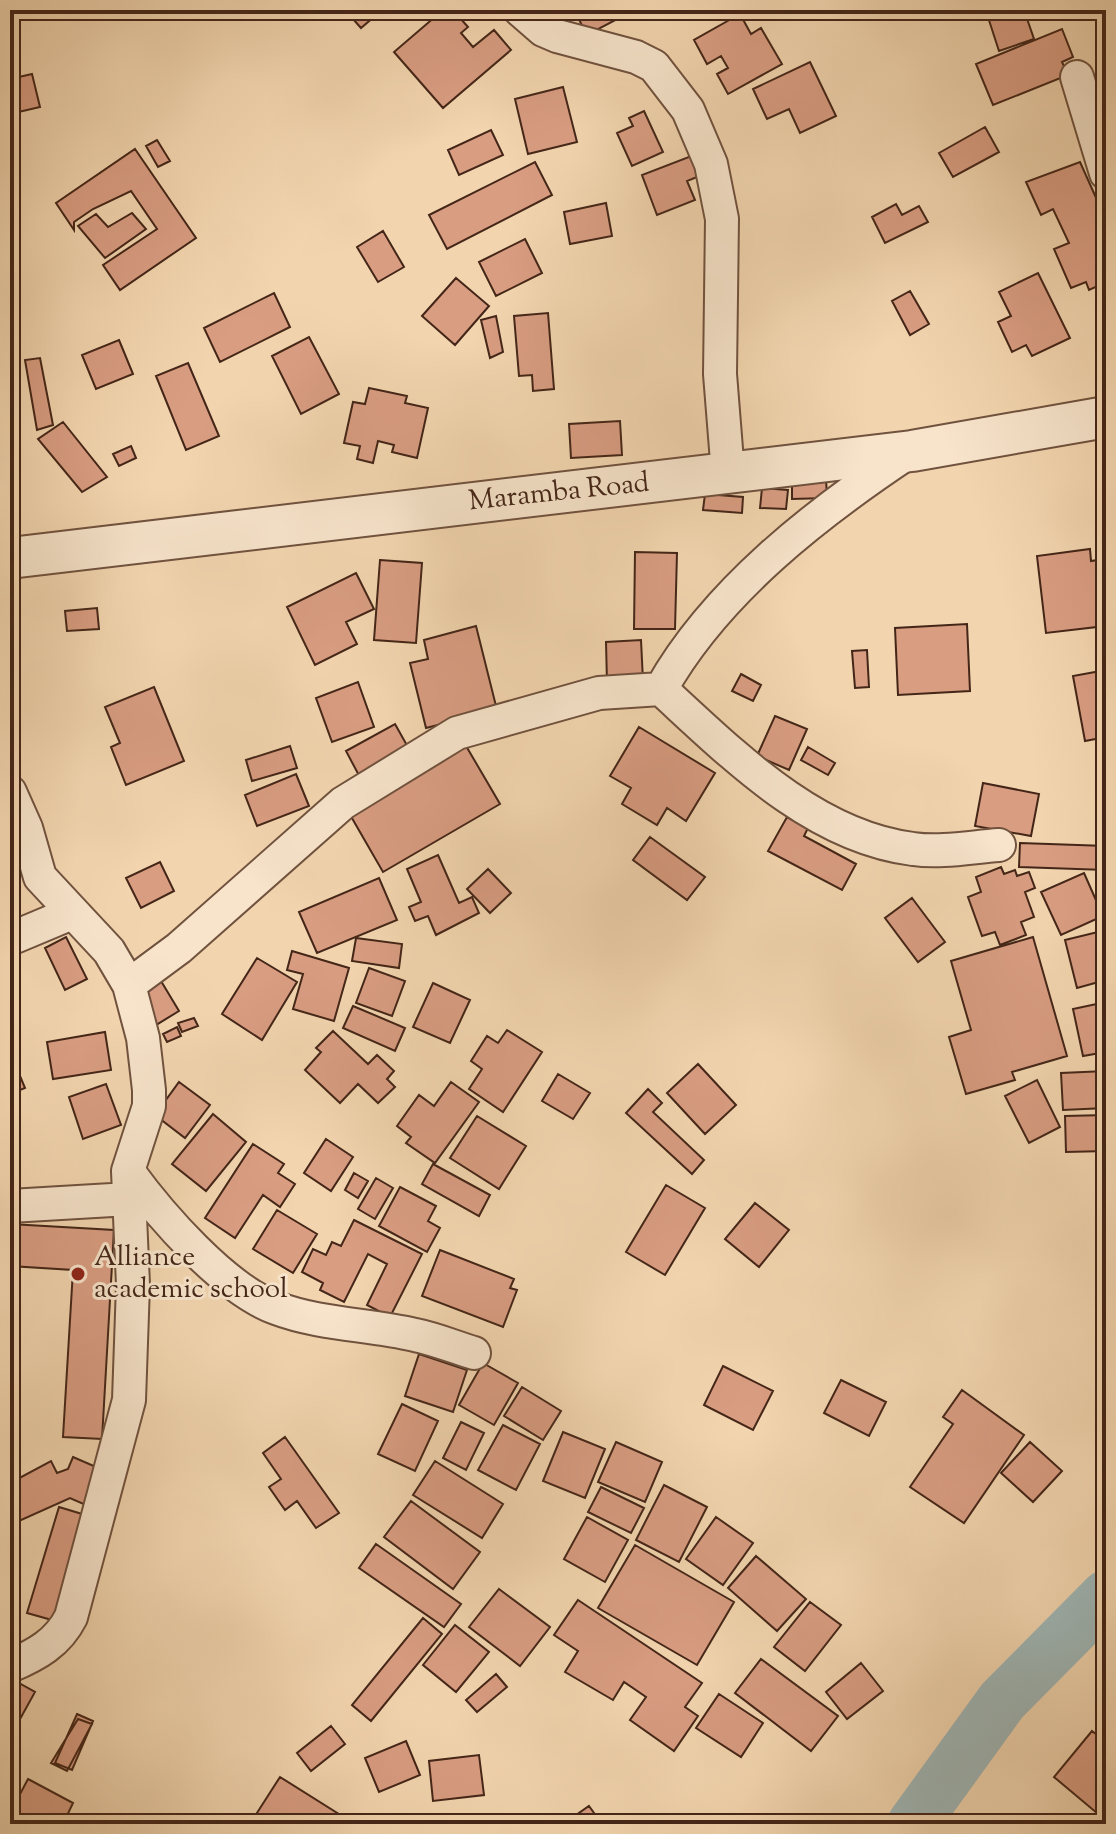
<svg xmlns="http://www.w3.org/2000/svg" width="1116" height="1834" font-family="'Sorts Mill Goudy',serif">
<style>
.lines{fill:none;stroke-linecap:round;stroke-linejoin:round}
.river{stroke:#9fb6b5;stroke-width:52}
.building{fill:#d99d82;stroke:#442618;stroke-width:2}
.minor-casing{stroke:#70523e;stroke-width:36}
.tertiary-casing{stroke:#70523e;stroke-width:44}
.minor{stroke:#f7e4cb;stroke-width:32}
.tertiary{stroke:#f7e4cb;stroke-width:40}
.poi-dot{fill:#8f2418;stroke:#f7e4cb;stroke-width:3}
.labels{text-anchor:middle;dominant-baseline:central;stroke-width:6;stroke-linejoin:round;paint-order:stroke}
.street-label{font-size:28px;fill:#442618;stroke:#f7e4cb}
.poi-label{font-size:28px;fill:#442618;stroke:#f7e4cb;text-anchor:start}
</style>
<rect width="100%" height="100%" fill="#f2d5af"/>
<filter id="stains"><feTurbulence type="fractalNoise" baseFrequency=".0025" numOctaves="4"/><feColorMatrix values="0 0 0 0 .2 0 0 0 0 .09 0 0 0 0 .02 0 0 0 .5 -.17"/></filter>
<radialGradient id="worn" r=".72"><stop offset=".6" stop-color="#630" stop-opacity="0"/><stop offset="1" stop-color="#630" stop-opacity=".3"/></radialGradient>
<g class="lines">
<path class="river" d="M913,1824L1002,1701L1106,1596"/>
</g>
<path class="building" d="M345,10H382L361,28Z
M443,10H453L468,27L461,33L473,47L494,30L511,50L443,108L394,52Z
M574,10H627L629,13L587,35Z
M1024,10L1034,39L999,51L986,11Z
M740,14L751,34L761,28L782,64L728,94L717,74L728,68L721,56L707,64L694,40Z
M1062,29L1073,57L1062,62L1068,75L993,105L976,64Z
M810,62L836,116L800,133L789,109L767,119L753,89Z
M32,74L40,107L10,114V79Z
M563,87L577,142L528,154L515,99Z
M644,111L663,152L632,166L617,133L633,126L629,118Z
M985,127L999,152L953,177L939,153Z
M491,130L503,155L459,175L448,150Z
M157,140L170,161L158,167L146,146Z
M135,149L196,238L120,290L103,265L157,229L131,191L93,209L74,222V230L56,203Z
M694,155L702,175L687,181L695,200L657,215L642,175Z
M535,162L552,195L447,249L429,215Z
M1080,162L1106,220V293L1102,284L1089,290L1086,282L1071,288L1054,249L1069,243L1053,209L1041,215L1026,182Z
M606,203L612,236L570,244L564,212Z
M896,204L902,215L919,206L928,222L885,243L872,217Z
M132,213L146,229L105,258L78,226L96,214L108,227Z
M383,231L404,267L378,282L357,247Z
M525,239L542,273L496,296L479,262Z
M1038,273L1070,338L1032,356L1026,345L1012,352L998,322L1011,316L999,292Z
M456,278L489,306L455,345L422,316Z
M910,291L929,324L910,335L892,301Z
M274,293L290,327L220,362L204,328Z
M548,313L554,389L533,391L532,375L519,376L514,316Z
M496,316L503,352L490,358L481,320Z
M309,337L339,394L301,414L272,356Z
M119,340L133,374L96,389L82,355Z
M40,358L53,425L37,430L25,360Z
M188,363L219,436L186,450L156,376Z
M369,388L407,396L405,403L428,408L417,458L392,452L394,445L378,441L373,463L357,459L360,446L344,443L353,402L365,404Z
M620,421L622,455L571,458L569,424Z
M63,422L107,477L82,492L38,439Z
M131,446L136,458L119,466L113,454Z
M792,478H826L827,498L792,499Z
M762,488L788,490L786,509L760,508Z
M705,494L743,497L742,513L703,510Z
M1090,549L1091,561L1098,560L1105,626L1046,633L1037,556Z
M635,552L677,553L675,629H634Z
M380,560L422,563L416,643L374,640Z
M356,573L374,609L346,622L357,644L315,665L287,607Z
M97,608L99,629L67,631L65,611Z
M967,624L970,691L898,695L895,628Z
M476,626L497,710L426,728L410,663L428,659L424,640Z
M641,640L643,681L607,683L606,642Z
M867,650L869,687L855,688L852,651Z
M1106,670V737L1085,741L1073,676Z
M741,674L761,685L753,701L732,691Z
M358,682L374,727L332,742L316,698Z
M154,687L184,761L126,785L111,747L120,743L105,707Z
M775,716L807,729L789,770L757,756Z
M395,724L413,756L363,783L346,751Z
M639,727L715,773L686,821L667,808L657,825L622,804L631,788L610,776Z
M462,739L500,804L383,872L345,806Z
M290,746L297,768L252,781L246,760Z
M808,747L835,763L828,775L801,760Z
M296,774L309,806L257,826L245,795Z
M983,783L1039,794L1031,836L975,826Z
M787,817L808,828L804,836L856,864L842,890L768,851Z
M650,837L705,877L687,900L633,860Z
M1020,843L1106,846V870L1019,867Z
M438,855L459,903L472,897L479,913L436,935L428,916L415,921L409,907L421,902L407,869Z
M160,862L174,891L141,908L126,878Z
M1001,867L1004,874L1015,870L1017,876L1029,872L1035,888L1025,892L1034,917L1021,922L1026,935L1000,945L995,932L982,936L968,897L981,892L976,877Z
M488,869L511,893L490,913L467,889Z
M1084,873L1103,916L1061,935L1041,892Z
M379,878L397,920L317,953L299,912Z
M912,898L945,942L918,962L885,918Z
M1106,930V980L1077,988L1065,940Z
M66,937L87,979L65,990L45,948Z
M1033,937L1067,1056L1012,1072L1015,1080L966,1094L949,1037L971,1030L951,961Z
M356,938L402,944L399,968L352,961Z
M292,951L349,968L334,1021L293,1009L303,974L287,970Z
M257,958L297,982L262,1040L222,1014Z
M369,968L405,981L392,1016L356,1003Z
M161,981L179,1011L156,1025L138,995Z
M433,983L470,1000L450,1043L413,1027Z
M1106,1002V1052L1083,1056L1073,1009Z
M353,1006L405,1028L395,1051L343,1028Z
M194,1018L198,1026L182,1032L178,1023Z
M177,1027L181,1036L167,1042L163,1034Z
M507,1030L542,1052L503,1112L469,1089L482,1069L471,1061L487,1036L498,1043Z
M333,1031L368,1064L377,1055L394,1071L387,1079L395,1087L378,1103L358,1084L340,1103L305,1070L321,1052L316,1048Z
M105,1032L111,1070L53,1079L47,1042Z
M10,1052L25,1088L10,1094Z
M698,1064L736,1105L705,1134L667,1093Z
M1106,1071V1108L1063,1110L1061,1073Z
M558,1074L590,1093L573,1119L542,1101Z
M1037,1080L1060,1127L1029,1143L1005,1096Z
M179,1082L210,1105L185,1138L155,1115Z
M451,1082L479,1102L435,1163L406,1143L411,1137L397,1126L419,1095L434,1106Z
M106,1084L121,1125L83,1139L69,1097Z
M648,1089L662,1103L653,1112L704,1160L692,1174L626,1113Z
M213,1114L246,1142L206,1191L172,1164Z
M1106,1115V1151L1066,1152L1065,1116Z
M477,1116L526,1146L499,1189L450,1158Z
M326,1139L353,1157L331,1191L304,1173Z
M253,1144L284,1164L278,1173L295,1184L280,1207L263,1195L235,1238L205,1218Z
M433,1164L490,1195L479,1216L422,1184Z
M354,1173L368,1181L358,1198L345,1190Z
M376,1178L393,1188L375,1219L358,1209Z
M666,1185L705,1208L665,1275L626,1252Z
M400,1187L436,1206L428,1221L440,1228L427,1252L379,1226Z
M755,1203L789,1230L759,1267L725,1239Z
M277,1210L317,1234L293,1273L253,1249Z
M354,1220L422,1254L390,1317L367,1305L387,1264L368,1254L344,1302L320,1290L323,1283L302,1272L313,1249L326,1255L332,1242L341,1246Z
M10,1224L114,1230L102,1439L63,1437L73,1270L10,1266Z
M440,1250L514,1279L510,1288L517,1290L503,1327L422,1296Z
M419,1354L467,1370L453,1412L405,1396Z
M483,1363L518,1383L494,1425L459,1405Z
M723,1366L773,1391L753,1430L704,1405Z
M841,1380L886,1402L869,1436L824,1413Z
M522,1387L561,1411L543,1440L504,1416Z
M962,1390L1024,1435L964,1523L910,1487L953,1424L943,1417Z
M402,1404L438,1421L415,1471L378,1454Z
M461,1422L484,1433L466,1470L443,1458Z
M503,1425L540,1444L516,1490L478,1470Z
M563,1432L605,1449L585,1498L543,1481Z
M285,1437L339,1513L316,1528L297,1501L285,1510L269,1487L281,1479L263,1453Z
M616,1442L662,1462L645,1502L598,1482Z
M1030,1442L1062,1471L1033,1502L1001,1473Z
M73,1457L103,1470L88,1506L70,1498L10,1525V1495L14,1493L10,1483L51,1461L57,1473L68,1469Z
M435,1461L503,1504L482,1538L413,1495Z
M664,1485L707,1507L679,1562L636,1540Z
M601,1487L644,1508L631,1533L588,1512Z
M411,1501L480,1552L453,1589L384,1537Z
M59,1507L92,1517L59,1622L27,1613Z
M587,1517L628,1540L605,1582L564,1559Z
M716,1517L753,1543L723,1585L686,1559Z
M376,1544L461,1604L444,1627L359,1568Z
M635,1545L734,1602L697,1665L598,1608Z
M756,1556L806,1599L777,1631L728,1588Z
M499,1589L550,1627L520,1666L469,1627Z
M578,1600L702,1683L685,1707L698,1716L674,1751L630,1720L646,1697L624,1682L613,1700L565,1672L578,1651L554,1635Z
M810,1602L841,1625L805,1671L774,1647Z
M10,1605L21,1652L10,1655Z
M423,1618L442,1634L371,1721L352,1705Z
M455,1625L489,1652L456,1692L423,1665Z
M761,1659L838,1716L811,1751L735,1693Z
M861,1663L883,1691L847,1719L826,1692Z
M496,1674L507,1687L477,1712L466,1700Z
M10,1678L35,1692L19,1721L10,1716Z
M719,1694L763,1723L741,1757L696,1728Z
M77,1714L93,1721L72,1770L55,1763Z
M78,1719L92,1724L67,1771L51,1763Z
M331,1726L345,1744L311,1771L297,1753Z
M1092,1731L1106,1742L1104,1819L1054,1777Z
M406,1741L420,1775L379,1792L365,1758Z
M479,1755L484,1795L433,1801L429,1761Z
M280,1777L342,1816L336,1824H267L255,1816Z
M28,1779L73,1803L63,1824H10V1813Z
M589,1806L602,1824H567L566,1822Z"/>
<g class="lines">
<g class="minor-casing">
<path id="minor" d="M520,10L543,30L557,36L636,57L654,66L688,110L711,164L722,219L720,374L728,474
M1077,77L1106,173
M661,689C716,591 817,513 909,452
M10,792L26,828L40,877L109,951L129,985L143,1038L149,1090V1106L128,1171L133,1285L129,1400L71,1617C58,1643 36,1655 10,1666
M10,939L72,913
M129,985L179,948L343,803L457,733L599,693L661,689C731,753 813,837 913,849C941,853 971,847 999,845
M128,1171C160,1215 224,1289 276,1308C321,1325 369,1324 415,1335C435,1339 454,1347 474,1353
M10,1206L129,1199"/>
</g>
<g class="tertiary-casing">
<path id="tertiary" d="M10,558L912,451L1106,417"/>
</g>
<use href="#minor" class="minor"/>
<use href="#tertiary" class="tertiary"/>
</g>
<circle class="poi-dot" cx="78" cy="1274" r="8"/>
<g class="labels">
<g class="street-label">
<text transform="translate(559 493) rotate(-6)">Maramba Road</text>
</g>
<g class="poi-label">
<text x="94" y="1258">Alliance<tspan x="94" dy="32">academic school</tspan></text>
</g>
</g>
<rect width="1116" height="1834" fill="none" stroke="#f2d5af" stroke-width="40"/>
<rect x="12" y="12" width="1092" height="1810" fill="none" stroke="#442618" stroke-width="4"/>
<rect x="20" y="20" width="1076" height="1794" fill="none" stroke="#442618" stroke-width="2"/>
<rect width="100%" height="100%" filter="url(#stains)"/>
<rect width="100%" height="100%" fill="url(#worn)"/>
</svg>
